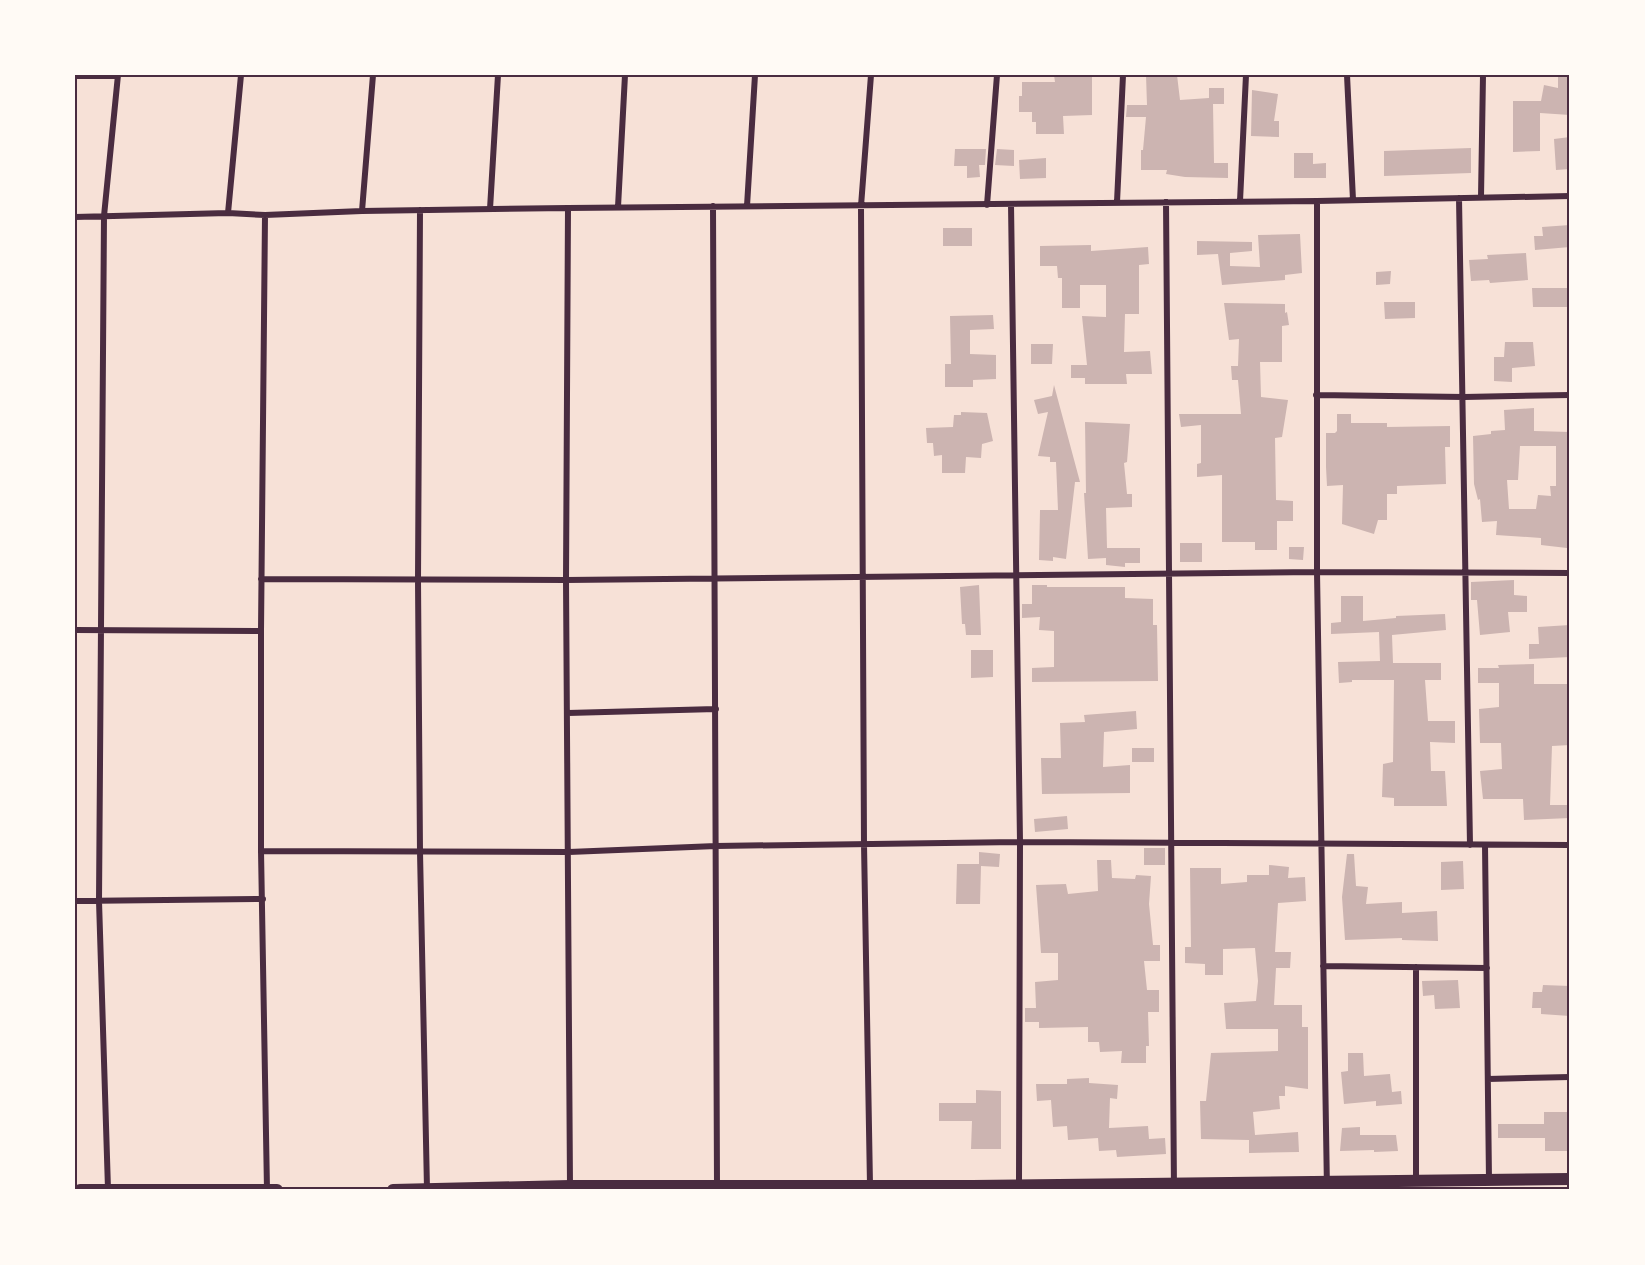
<svg xmlns="http://www.w3.org/2000/svg" width="1645" height="1265" font-family="'Libre Baskerville',serif">
<style>
.building{fill:#ccb4b1;fill-rule:evenodd}
.lines{fill:none;stroke-linecap:round;stroke-linejoin:round}
.minor{stroke:#4a2c40;stroke-width:6}
.secondary{stroke:#4a2c40;stroke-width:12}
.neatline{fill:none;stroke:#4a2c40;stroke-width:2}
</style>
<rect width="100%" height="100%" fill="#f7e1d7"/>
<path class="building" d="M1054,75H1092V115L1063,116L1064,134H1036V122H1032V112H1019V96H1022V82H1055Z
M1146,75H1177L1180,100L1209,98V88H1224V104H1213L1214,163H1228V178L1185,177L1166,174L1167,170H1141V150H1143L1146,117H1126L1127,105H1147Z
M1558,75H1570V115L1540,113V151L1513,152V101H1541L1544,85L1558,88Z
M1252,90L1278,94L1274,121H1279V137L1251,136Z
M1570,137V169L1556,170L1554,139Z
M1471,148V173L1384,176V151Z
M955,149H986L985,165H979L980,177L967,178V166H954Z
M997,149L1014,150V166L995,165Z
M1294,153H1313V164L1326,163V178H1294Z
M1046,158V178L1020,179L1019,160Z
M1570,225V247L1535,250L1534,236H1543L1542,227Z
M943,228H972V246H943Z
M1300,234L1302,273L1285,275V280L1222,285L1218,254L1197,255V241L1252,242V251L1230,253V266L1260,267L1258,235Z
M1091,245V251L1148,247L1149,264L1139,265V314H1125L1124,352L1150,351L1152,374H1126L1127,384H1085V378H1071V365H1087L1082,316L1106,317V285H1080V308H1062V278H1058L1057,266H1040V246Z
M1526,253L1528,280L1490,283L1489,280L1471,281L1469,260L1488,259L1487,255Z
M1391,271L1390,284L1376,285V272Z
M1532,288H1569L1568,307H1533Z
M1384,302H1415V318L1385,319Z
M1224,303L1285,304V313L1287,312L1289,325L1282,326V362H1260L1261,397L1288,400L1282,437L1275,438L1276,500L1293,501V521H1277V550H1255V542H1222V475L1197,477V464L1201,463V425L1181,427L1179,414H1241L1238,380H1232L1231,366H1238L1239,339L1229,340Z
M993,315L994,329L970,330V354L996,355V379L973,380V387H945V364H951L950,316Z
M1505,342H1533L1535,366L1512,368V382L1494,381V357H1504Z
M1031,344H1053L1052,364H1031Z
M1054,385L1080,482H1075L1066,559L1053,557V561L1039,560L1040,510H1058L1056,462H1050V457L1038,456L1048,412L1038,414L1034,400L1052,396Z
M1534,408V431L1570,432V533L1567,548L1541,545V538L1496,535L1497,521L1482,522L1480,499L1478,500L1474,484L1473,436L1491,434V431L1505,430L1504,410ZM1520,446H1556V486H1550L1551,496L1538,495L1536,509H1509L1507,480H1518Z
M961,412L987,413L993,441L982,444L981,458L966,457L965,473H942V455L934,456L933,443H927L926,428L953,427L954,415H961Z
M1337,414H1351V423H1387V427L1450,426V447H1445L1446,484L1397,486V494H1387V520H1378L1374,534L1342,524L1343,485L1327,486L1326,467V433H1335L1337,431Z
M1085,422L1130,424L1127,462L1124,463L1127,494H1132V507L1106,508L1107,548H1140V563H1125V567L1106,565V558L1088,559L1084,493H1086Z
M1180,543H1202V562H1180Z
M1289,547H1304L1303,560L1289,559Z
M1514,580V595L1527,596V612H1508L1510,632L1480,635L1477,600H1471V582Z
M979,585L981,635H966L965,624H962L960,587Z
M1032,585H1047V587H1125V598L1153,599V625H1157L1158,681L1032,682V668L1054,667V631L1039,630L1040,617L1022,618V604H1032Z
M1341,596H1363V621L1396,618V616L1445,614L1446,630L1392,635L1393,663H1441V680H1425L1428,721H1455V743L1430,742L1431,771H1445L1447,806H1394V798L1382,797L1383,764L1393,762L1394,680H1352V682L1339,683L1338,662L1380,661L1379,632L1331,634V623L1341,622Z
M1570,625V657L1529,659V644H1539L1538,627Z
M971,650H993V677L971,678Z
M1534,664V684H1570V745L1552,746L1550,805H1570V818L1524,820L1523,799H1483L1480,771L1502,769L1501,743H1480L1479,709L1499,707V683H1478V668H1499L1498,665Z
M1136,711L1137,729L1104,732L1103,767L1130,765V793L1042,794L1041,758H1061L1060,723L1085,722L1084,715Z
M1132,748H1154V762H1132Z
M1067,816L1068,829L1035,832L1034,819Z
M1144,848H1165V865H1144Z
M979,852L1000,854L999,867L981,866L980,904H956L957,864H979Z
M1347,854H1354L1356,886L1368,887L1366,904L1402,902V913L1437,911L1438,941L1402,940V938L1345,940L1342,897Z
M1097,860H1111L1112,878L1135,879L1136,875L1151,876L1149,904L1153,945H1160V961H1144L1147,990H1159V1012H1148L1149,1046H1146V1063H1121L1122,1051L1100,1052L1099,1042H1088V1027L1039,1028V1022H1025V1008H1036L1035,982L1058,980V953H1041L1036,885L1066,884L1068,894L1098,891Z
M1463,861L1464,889L1441,890V862Z
M1269,865L1289,867L1288,878L1305,877L1306,901L1278,903L1275,952H1291L1290,968H1276L1274,1005H1302V1027H1308V1089L1285,1086V1096H1279L1280,1109L1253,1112L1255,1135L1298,1132L1299,1152L1249,1153V1140L1201,1139L1200,1101H1206L1211,1053L1278,1051V1029H1226L1224,1003L1256,1001L1258,981L1255,948L1223,949V975H1205V964L1185,963V947H1191L1190,868H1221V884L1247,882V875H1269Z
M1458,980L1460,1008L1435,1009L1434,995L1423,996L1422,981Z
M1543,985L1570,986V1016L1541,1014V1008H1532L1533,992H1542Z
M1348,1053H1363L1364,1076L1390,1074L1392,1092L1401,1091L1402,1104L1376,1106V1101L1344,1104L1341,1072L1348,1071Z
M1089,1078V1083L1118,1085L1117,1099L1110,1098L1109,1128L1148,1126L1149,1139L1165,1138L1166,1154L1117,1157L1116,1150L1099,1151L1098,1138L1068,1140L1067,1126L1053,1127L1051,1100L1037,1101L1036,1084H1067V1079Z
M976,1090L1001,1091V1149H971L972,1121H939V1103H976Z
M1544,1112H1569L1570,1151H1545V1138H1498V1124H1544Z
M1360,1127V1135H1396L1398,1151L1374,1152V1150L1340,1151L1342,1128Z"/>
<g class="lines">
<path class="minor" d="M1347,75L1353,200
M75,76H117
M1481,197L1483,75
M1459,198L1470,845
M1240,201L1246,75
M1317,201V572L1327,1190
M1117,202L1123,75
M1166,202L1174,1190
M1011,204L1020,842L1019,1184
M987,205L997,75
M713,206L717,1185
M747,206L755,75
M618,207L625,75
M568,208L566,580L570,1186
M490,209L498,75
M420,210L418,580L420,852L427,1189
M362,211L373,75
M228,213L241,75
M265,215L261,631V851L267,1190
M75,217L228,213L265,215L362,211L568,208L1317,201L1570,196
M1316,395L1464,397L1570,395
M261,579L566,580L1317,572L1570,573
M75,630L261,631
M568,713L716,709
M1485,845L1489,1180
M261,851L569,852L716,846L1020,842L1570,845
M75,901L263,899
M1323,966L1487,968
M1416,967V1180
M1488,1079L1570,1077
M870,1185L864,844L861,206L871,75
M108,1189L99,901L104,216L118,75"/>
<path class="secondary" d="M80,1190H277
M393,1190L570,1186H973L1570,1179"/>
</g>
<rect width="1645" height="1265" fill="none" stroke="#fffaf5" stroke-width="153"/>
<rect x="76" y="76" width="1492" height="1112" class="neatline"/>
</svg>
